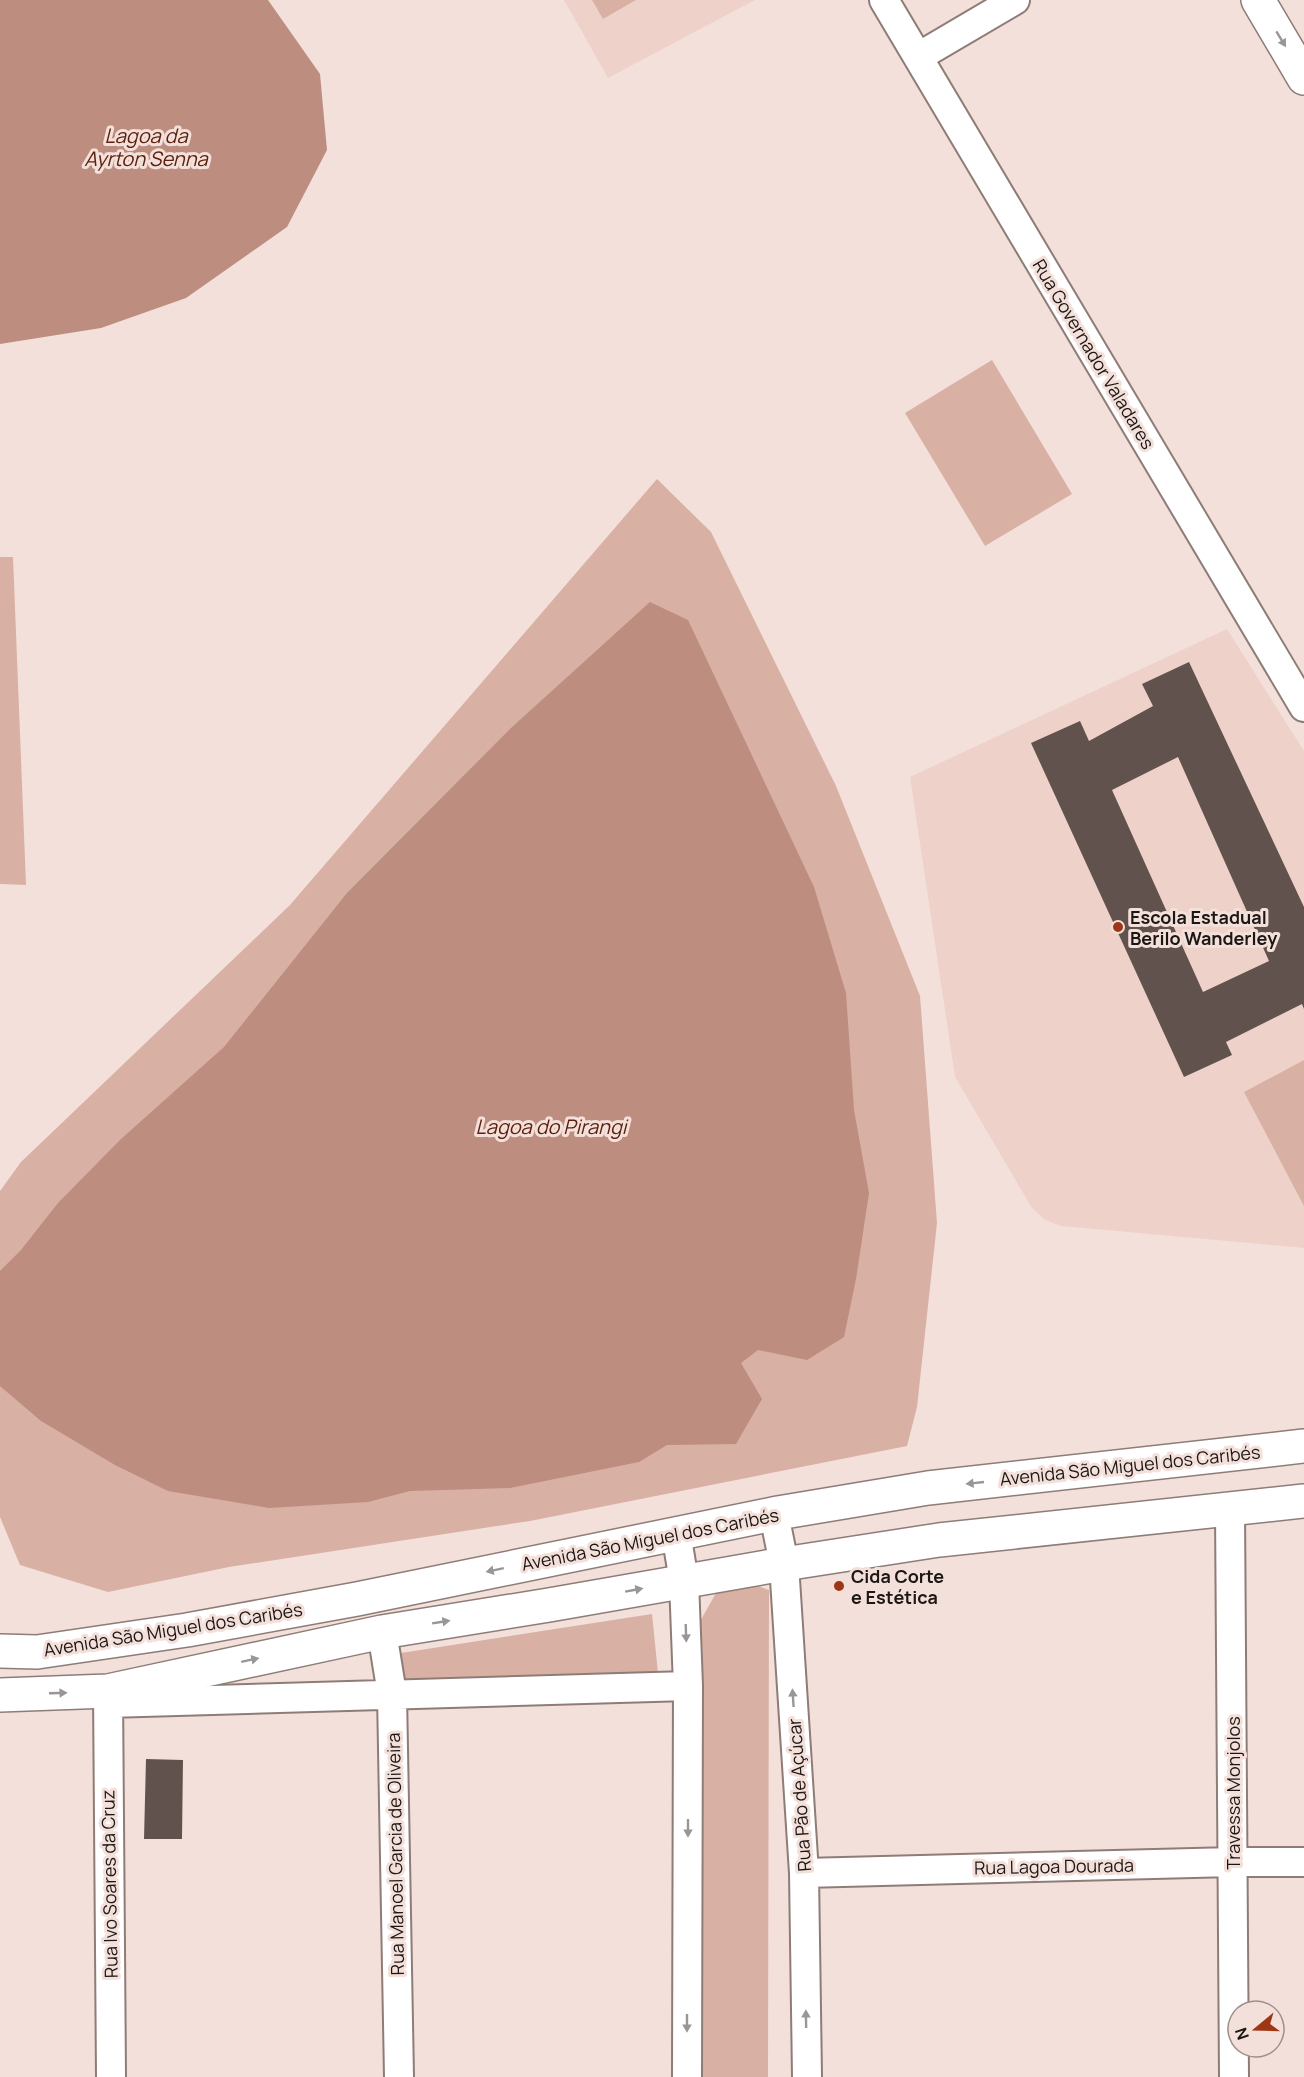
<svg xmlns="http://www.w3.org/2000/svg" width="1304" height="2077" font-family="Manrope,sans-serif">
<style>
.built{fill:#eed2ca}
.green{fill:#d8b0a4}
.water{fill:#bd8d7f}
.building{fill:#62524d;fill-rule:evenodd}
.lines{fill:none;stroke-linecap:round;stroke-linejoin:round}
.street-casing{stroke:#8e7c77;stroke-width:32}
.secondary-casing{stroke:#8e7c77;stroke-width:36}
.street{stroke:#fff;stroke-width:28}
.secondary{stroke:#fff;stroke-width:33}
.oneway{fill:#999695}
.poi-dot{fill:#9d3615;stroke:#f4e0da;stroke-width:2}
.labels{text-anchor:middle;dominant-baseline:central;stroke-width:6;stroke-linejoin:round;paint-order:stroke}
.street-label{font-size:18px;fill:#1c1614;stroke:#f4e0da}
.poi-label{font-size:18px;font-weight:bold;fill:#1c1614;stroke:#f4e0da;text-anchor:start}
.water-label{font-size:20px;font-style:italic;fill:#5c200e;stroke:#f4e0da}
</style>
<rect width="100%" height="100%" fill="#f4e0da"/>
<path class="built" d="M564,0H755L608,78Z
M1227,629L1304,751V1248L1061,1226L1045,1220L1032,1208L955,1077L910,777Z"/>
<path class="green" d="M592,0H636L603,19Z
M992,360L1072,494L985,546L905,413Z
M657,479L711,532L836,786L920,996L937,1223L917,1407L907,1446L530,1521L229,1567L108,1592L20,1565L0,1517V1191L21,1162L290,905Z
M0,557H13L26,885L0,884Z
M1304,1060V1206L1244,1092Z
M752,1584L769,1590L768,2077H700L698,1625L716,1593Z
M652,1614L658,1673L404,1688L401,1653Z"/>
<path class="water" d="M0,0H268L320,74L327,150L287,227L186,298L101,328L0,344Z
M650,602L688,620L814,887L846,993L854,1110L869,1193L856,1279L844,1337L807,1360L758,1350L741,1363L762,1399L736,1444L667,1445L639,1462L510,1488L410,1491L368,1502L269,1508L168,1491L115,1465L41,1421L0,1386V1271L21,1250L58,1203L121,1139L224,1047L347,893L511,728Z"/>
<path class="building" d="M1189,662L1304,907V1009L1302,1004L1226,1042L1232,1055L1184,1077L1031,743L1080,721L1089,741L1153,706L1142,684ZM1178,757L1269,961L1203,992L1112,790Z
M146,1759L183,1760L182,1839H144Z"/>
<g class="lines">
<g class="street-casing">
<path id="street" d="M884,0L1304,707
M918,57L1015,0
M1230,1510L1234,2077
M774,1514L784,1564L804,1873L807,2077
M676,1533L684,1581L688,1686L687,2077
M382,1632L392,1694L399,2077
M108,1691L111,2077
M108,1703L688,1686
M804,1873L1233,1862H1304"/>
</g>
<g class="secondary-casing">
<path id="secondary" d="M1258,0L1304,78
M0,1651L37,1652L187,1630L357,1599L778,1513L928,1488L1304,1446
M0,1695L108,1691L382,1632L549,1605L784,1564L939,1540L1304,1501"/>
</g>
<use href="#street" class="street"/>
<use href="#secondary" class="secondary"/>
</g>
<defs><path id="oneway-solid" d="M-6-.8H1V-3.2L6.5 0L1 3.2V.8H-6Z" transform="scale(1.5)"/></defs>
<g class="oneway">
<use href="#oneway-solid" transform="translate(1281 39) rotate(59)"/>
<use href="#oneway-solid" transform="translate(975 1483) rotate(174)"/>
<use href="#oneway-solid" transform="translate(495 1570) rotate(168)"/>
<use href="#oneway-solid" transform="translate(634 1590) rotate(-10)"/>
<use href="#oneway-solid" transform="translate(441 1622) rotate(-9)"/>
<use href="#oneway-solid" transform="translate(686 1633) rotate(88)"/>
<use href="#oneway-solid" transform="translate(250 1660) rotate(-12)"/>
<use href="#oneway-solid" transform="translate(58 1693) rotate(-2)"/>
<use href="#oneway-solid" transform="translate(793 1698) rotate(-94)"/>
<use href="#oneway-solid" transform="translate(688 1828) rotate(90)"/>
<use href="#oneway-solid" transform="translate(806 2019) rotate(-91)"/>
<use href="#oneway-solid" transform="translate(687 2023) rotate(90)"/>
</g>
<g class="poi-dot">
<circle cx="1118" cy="927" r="6"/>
<circle cx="839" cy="1586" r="6"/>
</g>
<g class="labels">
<g class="street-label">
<text transform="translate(1094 354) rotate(59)">Rua Governador Valadares</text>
<text transform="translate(1130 1465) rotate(-6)">Avenida São Miguel dos Caribés</text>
<text transform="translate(650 1539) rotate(-11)">Avenida São Miguel dos Caribés</text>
<text transform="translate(173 1629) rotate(-9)">Avenida São Miguel dos Caribés</text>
<text transform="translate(1233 1793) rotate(-90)">Travessa Monjolos</text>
<text transform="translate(799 1795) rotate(-94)">Rua Pão de Açúcar</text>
<text transform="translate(395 1854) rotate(-91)">Rua Manoel Garcia de Oliveira</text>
<text transform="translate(1054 1866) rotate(-1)">Rua Lagoa Dourada</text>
<text transform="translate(109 1884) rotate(-91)">Rua Ivo Soares da Cruz</text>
</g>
<g class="poi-label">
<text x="1130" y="917">Escola Estadual<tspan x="1130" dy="21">Berilo Wanderley</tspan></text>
<text x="851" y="1576">Cida Corte<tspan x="851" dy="21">e Estética</tspan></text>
</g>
<g class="water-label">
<text x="146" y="135">Lagoa da<tspan x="146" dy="23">Ayrton Senna</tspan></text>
<text x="551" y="1126">Lagoa do Pirangi</text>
</g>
</g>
<g transform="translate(1256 2029) rotate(251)"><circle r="28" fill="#f4e0da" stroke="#9e8f8b" stroke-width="1.5"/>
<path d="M0-4.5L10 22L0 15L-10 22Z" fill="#9d3615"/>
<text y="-9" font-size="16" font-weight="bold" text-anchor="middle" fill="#1c1614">N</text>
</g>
</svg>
